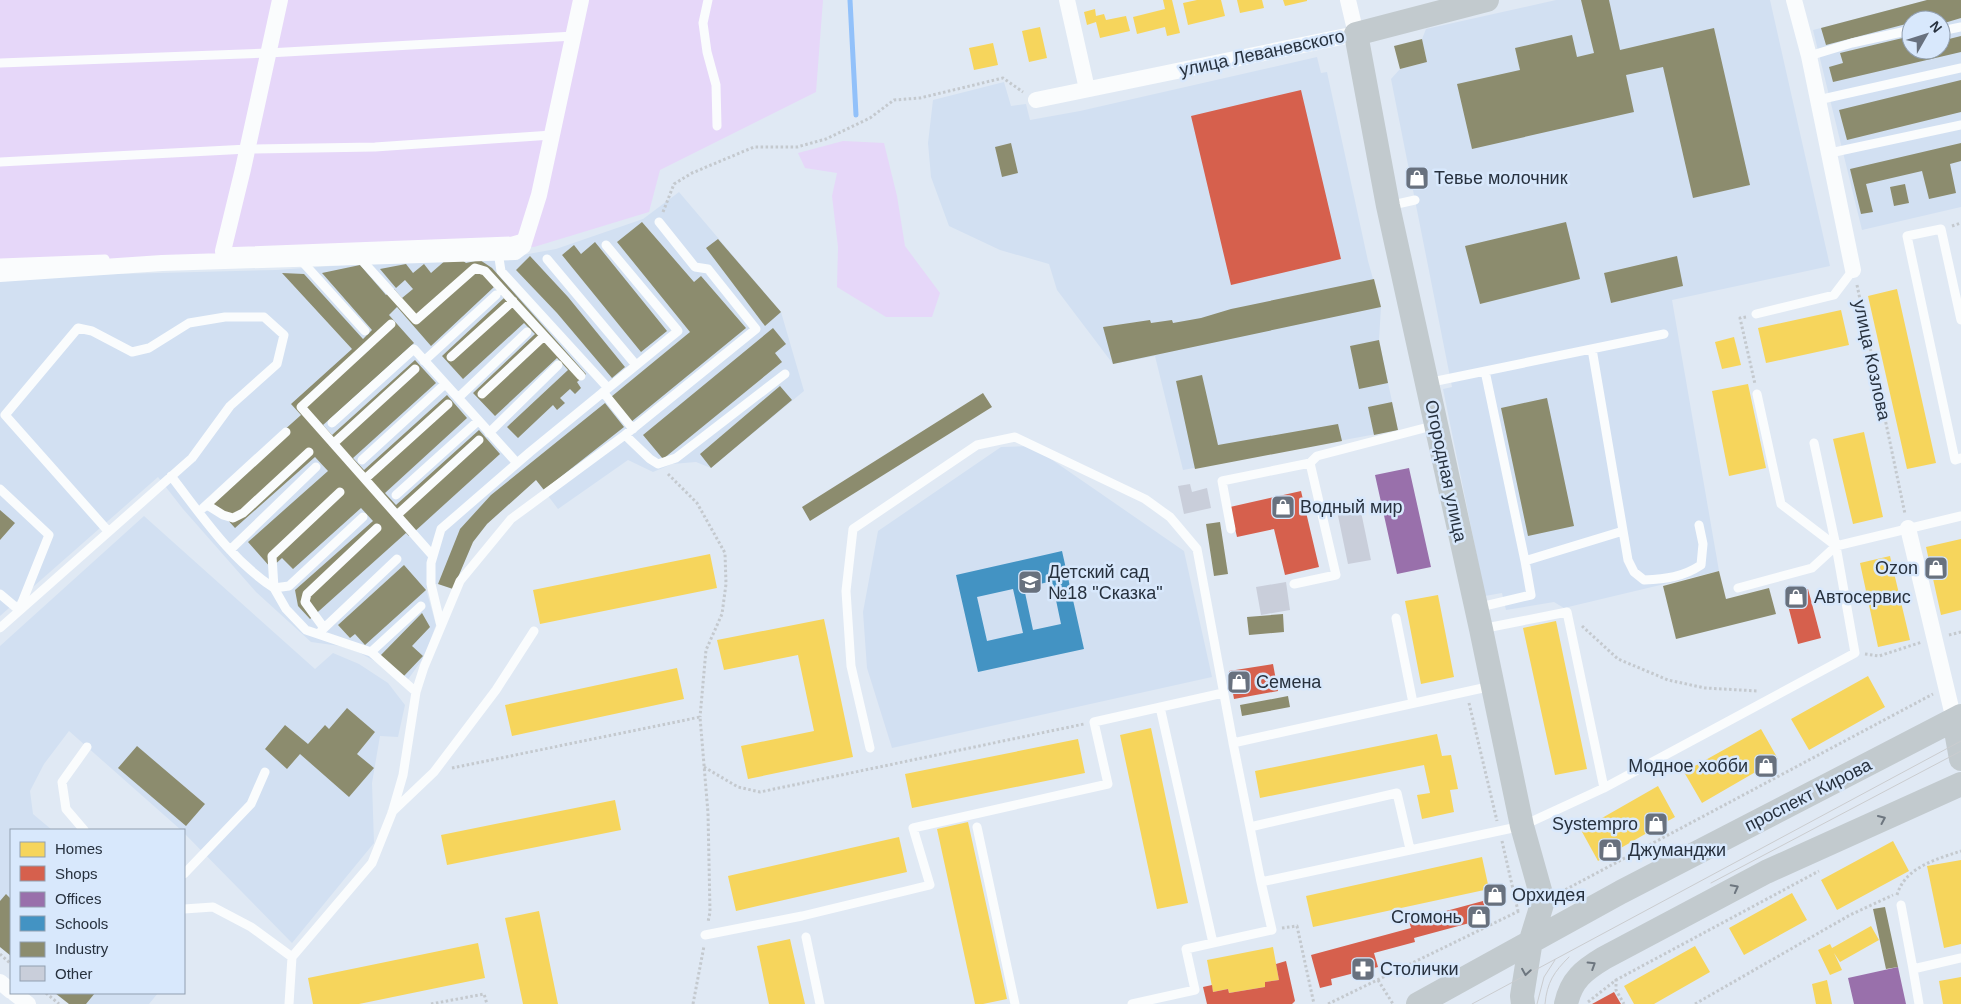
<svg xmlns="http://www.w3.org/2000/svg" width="1961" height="1004" font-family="Arial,sans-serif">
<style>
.built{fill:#d2e0f2;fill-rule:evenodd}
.green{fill:#e6d7f9}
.homes{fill:#f6d55c}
.shops{fill:#d6604d}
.offices{fill:#9970ab}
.schools{fill:#4393c3;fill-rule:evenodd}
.industry{fill:#8c8c6e}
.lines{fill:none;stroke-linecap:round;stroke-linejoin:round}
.stream{stroke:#92c1fa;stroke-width:5}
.building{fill:#c9ceda}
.path{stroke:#c4c9ce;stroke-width:3;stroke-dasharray:2.5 2.5;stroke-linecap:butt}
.lane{stroke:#fafcfd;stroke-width:9}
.street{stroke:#fafcfd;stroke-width:16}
.secondary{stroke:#c2cace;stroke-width:24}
.tram{stroke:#cacccf;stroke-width:1}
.oneway{stroke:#6d767f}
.labels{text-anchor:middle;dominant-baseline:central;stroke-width:5;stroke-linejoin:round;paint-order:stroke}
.street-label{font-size:18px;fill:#27313e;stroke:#d8e8fc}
.poi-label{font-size:18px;fill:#27313e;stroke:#d8e8fc;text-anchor:start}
</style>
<rect width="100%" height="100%" fill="#e0e9f4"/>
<path class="built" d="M1556,0H1770L1830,266L1672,300L1719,571L1564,608L1554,602L1506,610L1502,593L1485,596L1443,389L1452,387L1391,79L1400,69L1427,62L1422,39L1426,29Z
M1927,0H1961V207L1862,230L1813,30ZM1911,20H1941V50H1911Z
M1317,57L1321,73L1327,72L1368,261L1381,307L1379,340L1398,430L1183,470L1155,356L1113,364L1057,290L1049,264L1000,250L949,226L931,177L928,143L933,100L1004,82L1011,106L1026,104L1030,120L1080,111Z
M679,192L781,312L804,391L711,468L696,462L672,464L653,472L628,460L558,509L536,480L487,524L473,542L453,589L438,584H431L426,589L436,625L424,657L404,685L380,664L360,653L340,646L311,642L256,592L183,509L158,477L0,616V277L276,270L474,256H517L556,249L643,219Z
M1032,446L1184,551L1212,677L892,748L867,668L863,612L878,531L1001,447Z
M144,516L315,669L333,653L359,664L388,683L405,705L398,737L380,736L372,783L374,843L292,943L184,833V830H181L69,731L44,764L30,791L33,814L52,830H11V956L0,947V646Z
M55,993H158L149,1004H69Z"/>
<path class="green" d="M0,0H823L816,92L660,170L649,212L534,247L498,245L0,268Z
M843,141L884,143L897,196L905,246L940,293L932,317H886L837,287L838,247L832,196L837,173L805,168L798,153Z"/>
<path class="homes" d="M1163,0H1172L1180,33L1167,36L1165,27L1137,34L1133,17L1165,9Z
M1197,0H1221L1225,16L1188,25L1183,3Z
M1237,0H1262L1264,8L1240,13Z
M1283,0H1307V1L1285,6Z
M1095,9L1096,16L1104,14L1106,20L1126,16L1130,31L1100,38L1096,22L1087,25L1084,12Z
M1040,27L1047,58L1029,62L1022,31Z
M993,43L998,65L974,70L969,48Z
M1897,289L1936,463L1907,469L1868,296Z
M1841,310L1849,345L1766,363L1758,328Z
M1734,337L1741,365L1722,369L1715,342Z
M1748,384L1766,468L1729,476L1712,391Z
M1864,432L1883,517L1853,524L1833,439Z
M1961,539V610L1941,615L1926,547Z
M710,554L717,588L540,624L533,590Z
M1890,556L1910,640L1878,647L1860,563Z
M1438,595L1454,677L1421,684L1405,601Z
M824,619L853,757L748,779L741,746L814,731L798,655L724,670L717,640Z
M1556,621L1587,769L1555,775L1523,628Z
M677,668L684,699L512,736L505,705Z
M1868,676L1885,707L1809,750L1791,719Z
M1151,728L1188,903L1157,909L1120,735Z
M1761,729L1778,759L1702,803L1684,772Z
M1437,734L1442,756L1451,755L1458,789L1450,790L1454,812L1422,819L1417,795L1430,793L1424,765L1260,798L1255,771Z
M1078,739L1085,773L912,808L905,774Z
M1658,786L1675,817L1598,861L1581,830Z
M615,800L621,830L447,865L441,835Z
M968,822L1007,999L983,1004H975L937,829Z
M899,837L907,872L736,911L728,876Z
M1893,841L1909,871L1837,910L1821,880Z
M1482,857L1489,889L1313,927L1306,896Z
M1961,860V944L1944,948L1927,866Z
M1792,893L1807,920L1744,955L1729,928Z
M539,911L558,1004H523L505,918Z
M1871,926L1879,940L1840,962L1834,953L1842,970L1830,975L1818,950L1830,944L1832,948Z
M790,939L805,1004H769L757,946Z
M478,943L485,978L359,1004H313L308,978Z
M1695,946L1710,972L1654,1004H1634L1624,986Z
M1273,947L1279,980L1265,982V987L1229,993L1228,989L1213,992L1207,960Z
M1961,977V1004H1943L1939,981Z
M1827,980L1832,1004H1816L1812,984Z"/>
<path class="shops" d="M1301,90L1341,259L1231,285L1191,116Z
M1423,170L1426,185L1412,187L1409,173Z
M1301,491L1319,567L1285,575L1274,529L1237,537L1230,507Z
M1808,589L1821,638L1798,644L1785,594Z
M1273,664L1278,691L1234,699L1229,671Z
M1483,901L1488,918L1414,938L1415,942L1374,953L1378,967L1331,979L1332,985L1320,988L1311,955L1411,928L1409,921Z
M1286,961L1295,1001L1292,1004H1207L1203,987L1212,985L1213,992L1228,989L1229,993L1265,987V982L1279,980L1276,964Z
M1614,992L1621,1004H1592Z"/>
<path class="offices" d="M1409,468L1431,567L1397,574L1375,475Z
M1898,967L1906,1004H1854L1848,978Z"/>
<path class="schools" d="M1062,551L1084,649L978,672L956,575ZM1052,581L1061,624L1033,630L1024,588ZM1013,589L1023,633L987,641L977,597Z"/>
<path class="industry" d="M1581,0H1609L1620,50L1714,28L1750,185L1693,198L1663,67L1626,75L1634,112L1472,149L1457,84L1520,70L1515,48L1572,35L1577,57L1594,53Z
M1927,0H1961V18L1941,24V20H1911V27L1907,28L1906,24L1826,45L1821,28Z
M1911,36V50H1941V41L1961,36V52L1833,82L1829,67L1843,63L1840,53Z
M1422,39L1427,62L1400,69L1394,46Z
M1961,80V112L1847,140L1839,110Z
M1011,143L1018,173L1002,177L995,147Z
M1961,143V161L1950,164L1956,193L1929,199L1922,171L1866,184L1873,212L1861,214L1850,169Z
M1905,184L1909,203L1894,206L1890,187Z
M642,222L694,282L701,276L746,328L631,422L611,397L690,332L617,242Z
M1566,222L1580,279L1480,304L1465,246Z
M718,239L781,312L765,326L706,248Z
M595,242L667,331L641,352L562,255L574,245L581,254Z
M530,256L568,297L625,367L612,378L557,313L516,270Z
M1677,256L1683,286L1611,303L1604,273Z
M447,259L462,260L466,263L480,260L492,268L586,374L577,382L581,388L575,394L570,389L560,398L565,403L557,410L553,405L518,438L507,427L568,370L557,358L495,416L473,393L535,334L524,323L463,379L442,356L504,298L494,287L431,346L397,307L389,315L414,343L323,425L332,435L415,360L436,383L353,458L364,470L447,395L467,418L385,493L396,505L479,430L500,454L413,533L409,536L406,533L310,619L298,606L295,590L373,521L361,508L293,569L282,558L271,568L248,542L328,471L315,457L235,528L208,498L301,415L291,404L352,349L282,273L304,274L363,339L372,330L322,273L360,265L386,295L394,289L402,298L413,289L405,280L396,288L380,269L406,264L413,273L424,264L431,273Z
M1374,279L1381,307L1113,364L1103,327L1150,320L1151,323L1172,320L1173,323L1201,318L1231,309Z
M773,328L786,344L775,353L782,362L663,459L643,435Z
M1379,340L1388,383L1359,389L1350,346Z
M1202,375L1218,445L1338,424L1342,441L1195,469L1176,381Z
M780,386L792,400L711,468L700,454Z
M983,393L992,407L810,521L802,507Z
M1547,398L1574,526L1528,536L1501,408Z
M1392,402L1398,430L1374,435L1368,407Z
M605,403L624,427L544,490L536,480L487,524L473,542L453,589L438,584L460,529L491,495Z
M0,510L15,523L0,540Z
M1220,522L1228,574L1214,576L1206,524Z
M404,565L426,590L365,645L355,634L350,638L338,625Z
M1719,571L1726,599L1769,588L1776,614L1676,639L1663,586Z
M422,613L430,627L412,646L423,656L403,677L380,656Z
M1283,614L1284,632L1249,635L1247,617Z
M1288,696L1290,707L1242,716L1240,705Z
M347,708L375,732L357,754L374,768L349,797L300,754L287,769L265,749L285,725L308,744L325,725L329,729Z
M137,746L205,804L186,826L118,768Z
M6,894L11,899V956L0,947V901Z
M1885,907L1898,967L1886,969L1873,909Z
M55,993H95L86,1004H69Z"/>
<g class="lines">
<path class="stream" d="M850,0L856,115"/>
</g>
<path class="building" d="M1190,484L1192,492L1207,488L1211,508L1184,514L1178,486Z
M1359,502L1371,560L1348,564L1336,506Z
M1286,582L1290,610L1261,615L1256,587Z"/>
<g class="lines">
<path class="path" d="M663,212L674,184L692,173L754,147H797L826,139L870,118L894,100L920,98L1003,78L1023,92
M1952,226L1961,223
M1857,285L1905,514
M1746,317L1740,318L1755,384
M668,474L697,503L725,553L726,584L722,614L706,650L700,717
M1582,626L1618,659L1668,680L1705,688L1758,691
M1949,635L1961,632
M1865,654L1879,656L1922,642
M1469,703L1497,821
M704,767L738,787L760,792L1084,724
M452,768L700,717L708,813L710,912L708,922
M1502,841L1518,911
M1566,889L1572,899
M1561,892L1933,694
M1897,895C1905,867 1937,859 1961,851
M1282,928L1297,926L1314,1004
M0,954L11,964
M1616,979V990L1624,1004
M1378,980L1393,1004
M46,993L59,1004
M1588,1002L1616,980L1819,871
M431,1004L484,994L487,1004
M693,1004L704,946
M1328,1004L1521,910
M1695,1004L1850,915L1893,895"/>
<path class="lane" d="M708,0L703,23L707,52L716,85L717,126
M1941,31L1961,27
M1809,56L1852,43L1911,30
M0,63L268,53L574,36
M1818,100L1961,68
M1830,153L1961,125
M0,162L248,149L375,147L552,135
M1388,206L1415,200
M220,252L512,241L526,237
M498,252L501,271L608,388
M358,256L416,320L475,268L485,271L581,376
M299,258L365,331
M547,259L636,365
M0,263L105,259
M1756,314L1834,295L1853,270
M1961,320L1941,229L1907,236L1955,460L1961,458
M391,324L301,407L433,556
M1592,349L1628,560L1634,572L1644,580C1666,579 1683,577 1701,565L1703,544L1699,525
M451,357L513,301
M424,361L496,295
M1485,371L1525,561
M1427,383L1664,334
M603,392L633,429
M482,394L544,336
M1757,394L1781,504L1836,546
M458,398L527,332
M332,423L414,349L517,463
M489,433L558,365
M625,435L756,329L708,269L695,267L659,222
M334,443L415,369
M362,460L445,384
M171,476C202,516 231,560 274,588
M365,479L448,404
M0,489L49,535L19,610L0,594
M396,495L478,421
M207,505L223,515L233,518L243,513L309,452
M203,508L286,432
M397,515L479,440
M363,517L289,586L274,588L286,609L306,630L371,652L416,692
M1231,529L1222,481L1310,463
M230,550L316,467
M1294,584L1336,575L1310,463L1317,456L1436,425
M274,588L272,556L340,492
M1738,588L1812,568L1836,546L1961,516
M1476,608L1531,595L1525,561L1623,531
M1396,618L1413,703
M441,626L431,584V563L441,529L530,452L678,331L606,245
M0,628L192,458L230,406L277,364L284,335L264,317H225L189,323L149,348L132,352L92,331L78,328L5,415L108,531
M324,628L305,602L307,594L377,528
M1481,629L1567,612L1604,788L1855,653L1836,546L1814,443
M321,631L397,559
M371,652L421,606
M1160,707L1213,943
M1233,743L1261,882L1522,826L1604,788
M870,748L851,666L846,591L853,529L977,445L1015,437L1145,499L1170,517L1197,549L1233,743L1492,686
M392,812L434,772L496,690L534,631
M977,827L1015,1004
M1250,827L1397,793L1410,849
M84,830L66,809L62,782L87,747
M184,874L251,804L265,772
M1901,905L1913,969L1961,958
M184,909L213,907L251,927L292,957
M705,935L802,916L930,885L913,828L1108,784L1094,722L1223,693
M806,937L820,1004
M1913,969L1919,1004
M289,1004L292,957L372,863L392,813L403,775L416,692L424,667L460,581L511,519L625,435L650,459L658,464L676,458L785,374
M1132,1004L1195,990L1186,949L1272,930L1261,882"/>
<path class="street" d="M1067,0L1087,89
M1794,0L1809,56L1853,270
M1036,100L1356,34L1348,0
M223,251L243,169L280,0
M0,274L162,263L515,252L523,246L539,195L581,0
M1908,528L1954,720
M0,982L11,991
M14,993L28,1004"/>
<path class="secondary" d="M1487,0L1356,34L1388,206L1481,629L1522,826L1543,901L1531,940L1522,996L1523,1004
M1954,720L1961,759
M1418,1004L1621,892L1961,716
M1566,1004C1571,980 1584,970 1604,958L1766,872L1961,784"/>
<path class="tram" d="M1711,883L1961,751
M1472,1004L1961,741
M1537,1004L1544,977L1555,960
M1545,1004C1547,982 1554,972 1569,957"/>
</g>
<defs><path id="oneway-chevron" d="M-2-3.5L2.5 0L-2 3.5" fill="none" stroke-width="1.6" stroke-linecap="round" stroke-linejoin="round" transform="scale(1.25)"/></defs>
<g class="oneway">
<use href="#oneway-chevron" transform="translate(1882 819) rotate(-24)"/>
<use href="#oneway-chevron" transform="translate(1735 888) rotate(-28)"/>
<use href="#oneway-chevron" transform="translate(1592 965) rotate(-32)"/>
<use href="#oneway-chevron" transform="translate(1526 972) rotate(99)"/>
</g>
<defs>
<g id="shop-square" transform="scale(1.25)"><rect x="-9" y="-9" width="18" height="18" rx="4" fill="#68717e" stroke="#d8e8fc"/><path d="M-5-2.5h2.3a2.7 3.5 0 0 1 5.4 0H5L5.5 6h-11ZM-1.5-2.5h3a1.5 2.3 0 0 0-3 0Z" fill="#fff"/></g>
<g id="school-square" transform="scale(1.25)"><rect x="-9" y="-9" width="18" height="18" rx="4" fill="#68717e" stroke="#d8e8fc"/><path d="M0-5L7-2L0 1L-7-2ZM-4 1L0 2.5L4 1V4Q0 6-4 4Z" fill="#fff"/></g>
<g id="pharmacy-square" transform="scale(1.25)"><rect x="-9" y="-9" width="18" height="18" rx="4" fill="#68717e" stroke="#d8e8fc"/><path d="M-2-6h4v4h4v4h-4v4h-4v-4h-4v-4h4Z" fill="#fff"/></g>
</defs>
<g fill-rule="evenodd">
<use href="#shop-square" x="1417" y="178"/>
<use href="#shop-square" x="1283" y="507"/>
<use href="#shop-square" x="1936" y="568"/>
<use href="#school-square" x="1030" y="582"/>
<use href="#shop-square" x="1796" y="597"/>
<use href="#shop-square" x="1239" y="682"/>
<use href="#shop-square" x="1766" y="766"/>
<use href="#shop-square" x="1656" y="824"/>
<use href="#shop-square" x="1610" y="850"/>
<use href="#shop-square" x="1495" y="895"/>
<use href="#shop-square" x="1479" y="917"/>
<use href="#pharmacy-square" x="1363" y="969"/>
</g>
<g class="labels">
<g class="street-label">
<text transform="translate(1262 53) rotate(-12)">улица Леваневского</text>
<text transform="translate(1872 360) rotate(78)">улица Козлова</text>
<text transform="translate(1446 471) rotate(78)">Огородная улица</text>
<text transform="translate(1808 795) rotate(-27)">проспект Кирова</text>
</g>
<g class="poi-label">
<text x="1434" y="178">Тевье молочник</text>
<text x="1300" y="507">Водный мир</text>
<text x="1918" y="568" text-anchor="end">Ozon</text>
<text x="1048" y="572">Детский сад<tspan x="1048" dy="21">№18 "Сказка"</tspan></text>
<text x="1814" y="597">Автосервис</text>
<text x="1256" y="682">Семена</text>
<text x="1748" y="766" text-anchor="end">Модное хобби</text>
<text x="1638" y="824" text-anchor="end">Systempro</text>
<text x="1628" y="850">Джуманджи</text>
<text x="1512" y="895">Орхидея</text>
<text x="1462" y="917" text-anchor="end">Сгомонь</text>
<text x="1380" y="969">Столички</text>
</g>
</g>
<rect x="10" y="829" width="175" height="165" fill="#d8e8fc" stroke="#919fb0"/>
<rect x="20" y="842" width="25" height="15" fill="#f6d55c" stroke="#919fb0"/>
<text x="55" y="854" font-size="15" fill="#27313e">Homes</text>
<rect x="20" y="866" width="25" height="15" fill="#d6604d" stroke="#919fb0"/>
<text x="55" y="879" font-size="15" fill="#27313e">Shops</text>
<rect x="20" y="892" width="25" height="15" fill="#9970ab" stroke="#919fb0"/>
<text x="55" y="904" font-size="15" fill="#27313e">Offices</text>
<rect x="20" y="916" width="25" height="15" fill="#4393c3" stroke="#919fb0"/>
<text x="55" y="929" font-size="15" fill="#27313e">Schools</text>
<rect x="20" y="942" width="25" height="15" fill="#8c8c6e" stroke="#919fb0"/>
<text x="55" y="954" font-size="15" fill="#27313e">Industry</text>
<rect x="20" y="966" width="25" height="15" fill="#c9ceda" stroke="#919fb0"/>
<text x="55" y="979" font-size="15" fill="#27313e">Other</text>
<g transform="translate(1926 35) rotate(51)"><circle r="24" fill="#d8e8fc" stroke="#919fb0"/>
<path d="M0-4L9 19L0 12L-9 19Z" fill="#68717e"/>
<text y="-8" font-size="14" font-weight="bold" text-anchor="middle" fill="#27313e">N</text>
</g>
</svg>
